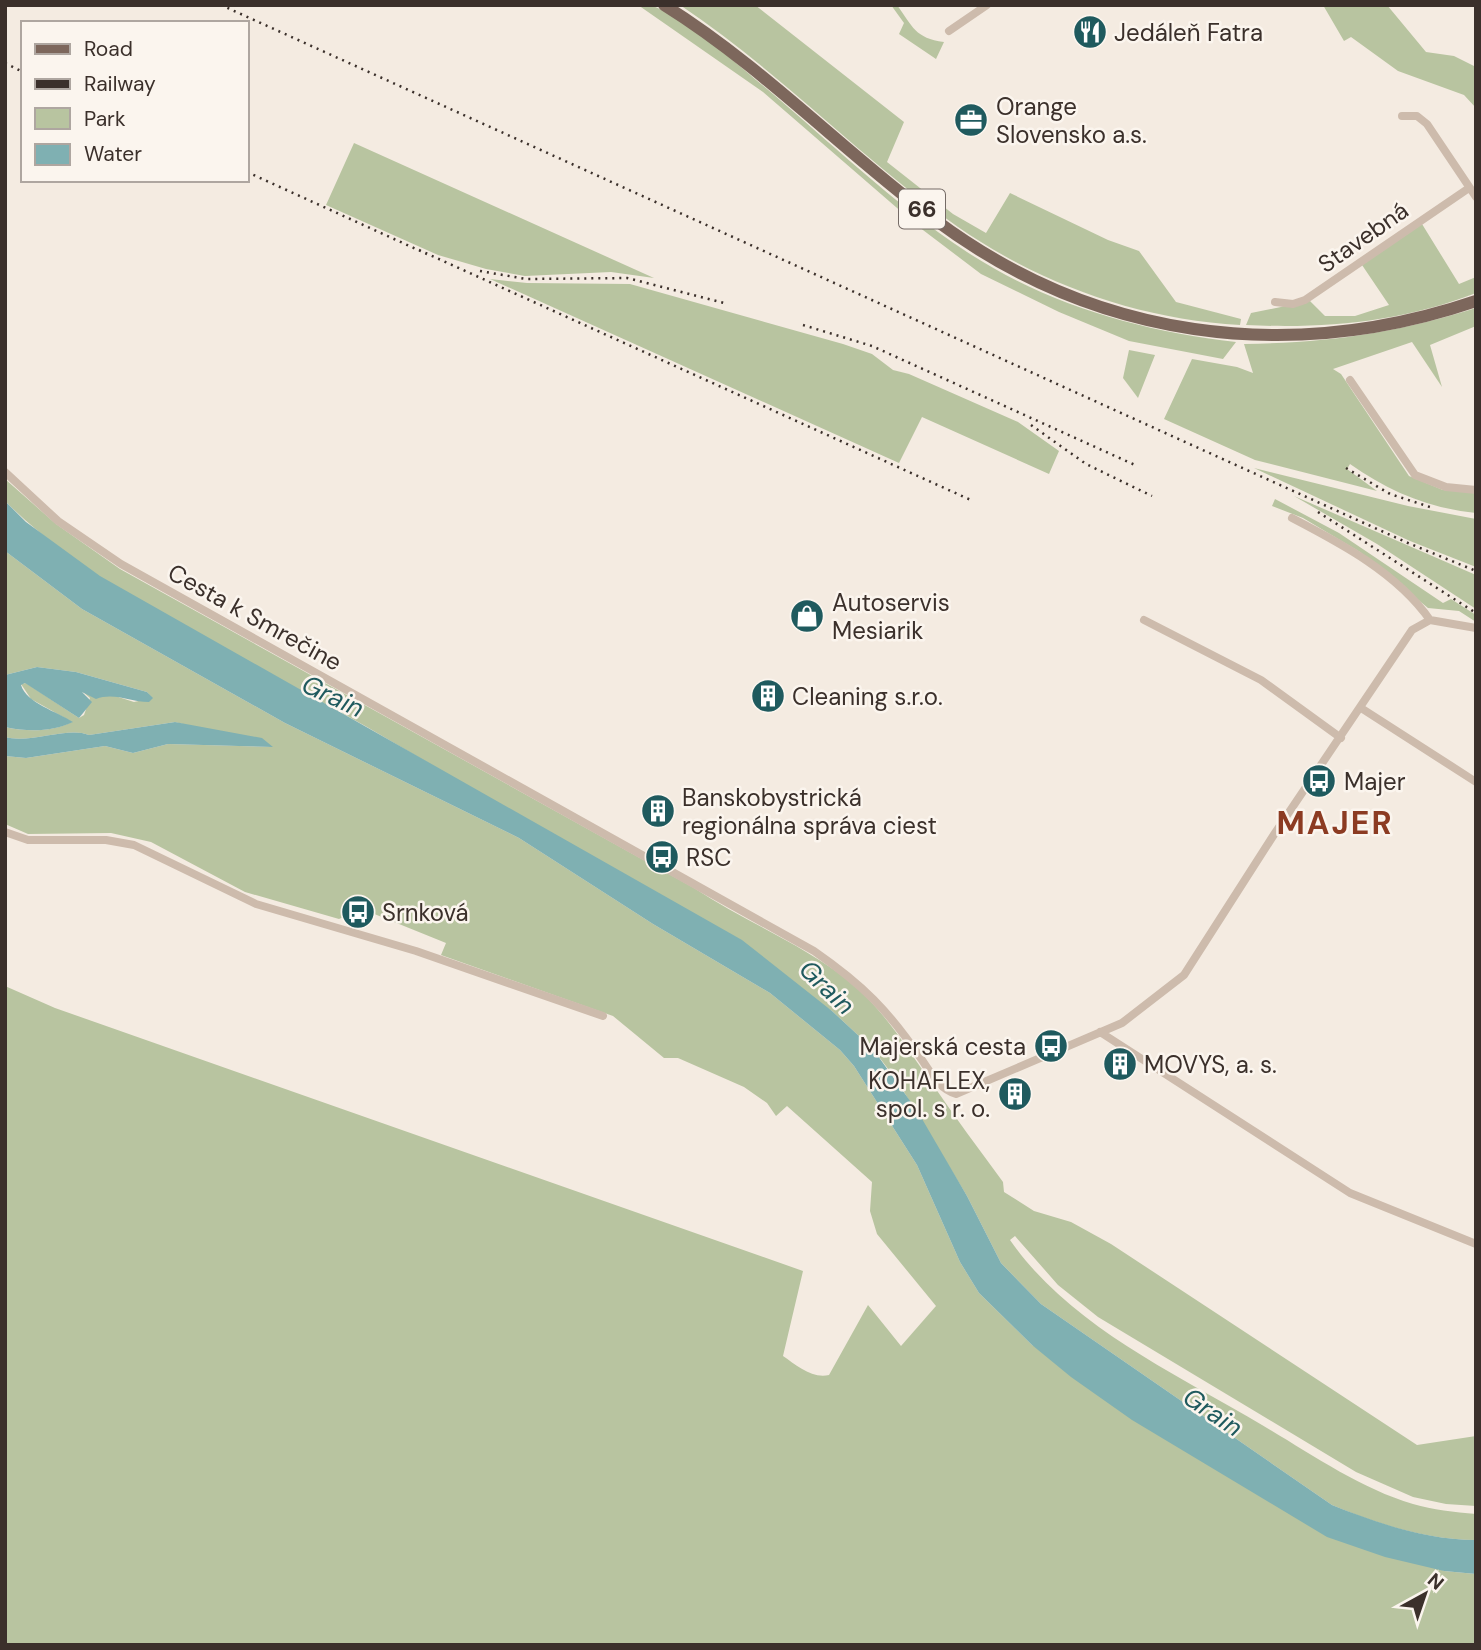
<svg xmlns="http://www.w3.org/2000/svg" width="1481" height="1650" font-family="'DM Sans',sans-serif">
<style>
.green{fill:#b8c4a0}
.water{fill:#7fb0b2}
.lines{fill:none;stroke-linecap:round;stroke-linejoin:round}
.minor{stroke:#cdbbac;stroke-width:8}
.primary{stroke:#7d675c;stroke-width:12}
.rail{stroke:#3b302b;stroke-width:2.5;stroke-dasharray:2 5;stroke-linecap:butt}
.labels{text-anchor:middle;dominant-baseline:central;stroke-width:5;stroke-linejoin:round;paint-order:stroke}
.shield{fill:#fbf5ee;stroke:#756b66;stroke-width:2}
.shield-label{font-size:23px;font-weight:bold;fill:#3b302b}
.poi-label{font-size:24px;fill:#3b302b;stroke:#fbf5ee;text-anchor:start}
.street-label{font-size:24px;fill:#3b302b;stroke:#fbf5ee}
.water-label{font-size:26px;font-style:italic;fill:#1f5a5e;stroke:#fbf5ee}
.district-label{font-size:32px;font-weight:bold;letter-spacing:2px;fill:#8c3b22;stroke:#fbf5ee}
</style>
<rect width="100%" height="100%" fill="#f4ebe1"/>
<path class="green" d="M638,5C643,5 649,5 653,6C690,21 731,59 761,84C828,140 893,204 967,252C1048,305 1140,331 1236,342L1223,359L1129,341L1059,312L981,274L919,227L763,92Z
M680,5H755L904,122L887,162L953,214L986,233L1010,193L1108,240L1139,251L1176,302L1241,319L1240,325C1139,319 1042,285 958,227C861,159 779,71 680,5Z
M891,5H897C913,27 915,38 944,42L936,59L899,34L904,23Z
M1323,5H1387L1426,52L1454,56L1476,67V108L1464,95L1398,71L1351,37L1344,41Z
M354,143L654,278L611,272L525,276L486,269L438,255L326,205Z
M1422,224L1459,284L1476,277V293C1402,322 1324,329 1246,325L1251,313L1310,301L1325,316H1355L1389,305L1362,265Z
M490,279L527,283L630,284L843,344L872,354L893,370L909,374L1018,422L1059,451L1049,474L922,417L899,463Z
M1476,308V326L1430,345L1442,387L1412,342L1333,369L1341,374L1409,476L1443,490L1476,492V513C1428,508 1388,491 1350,464L1347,469L1377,491L1255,460L1164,419L1192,359L1237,367L1253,373L1244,344C1327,343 1397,333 1476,308Z
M1129,350L1155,355L1138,398L1123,378Z
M1254,468L1408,506L1476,519V567L1410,541Z
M5,479L56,524L120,569L694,888C745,922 803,944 850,982C884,1010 906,1047 931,1082C954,1116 979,1149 1003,1182L1004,1192L1034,1211L1071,1222L1111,1244L1417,1445L1476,1436V1506L1446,1504L1413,1497L1356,1472L1098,1317L1058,1285L1015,1236L1010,1240C1070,1326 1173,1372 1262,1425C1310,1453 1359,1488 1413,1504C1433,1510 1454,1512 1476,1514V1540C1427,1540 1377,1524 1332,1505L1041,1304L1001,1263L967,1196L898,1082L873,1049L832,1011C677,916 524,818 367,727C250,660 100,596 5,501Z
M1294,496L1476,575V609L1377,544Z
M1275,499L1339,533L1443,603L1451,599L1476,615V622L1459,611L1428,608L1360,552L1303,518L1272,506Z
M5,551L82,609L285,723L519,838L653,924L770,993L840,1050L854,1066L917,1165L960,1262L979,1293L1032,1345L1444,1571L1476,1574V1645H5V986L55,1008L803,1271L783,1356C796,1365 812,1379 829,1375L868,1305L901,1346L936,1306L877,1234L870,1211L872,1182L787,1106L776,1116L767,1103L744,1087L678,1058H664L613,1016L441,955L446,943L362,909L339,919L245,892L151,842L111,833L28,834L5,824V756L26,758L105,746L133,753L168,744L272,747L175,722L89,735C68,726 31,744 5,737V727C27,732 52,732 72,722L31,699L21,684L26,683L79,718L84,715L90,698L82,691L109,694L134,702L152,698L147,692L76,672L37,667L5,675Z"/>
<path class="water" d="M5,501L26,522L100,576L742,940L832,1011L873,1049L918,1112L967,1196L1001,1263L1041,1304L1332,1505C1377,1523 1427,1540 1476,1540V1574L1444,1571L1385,1557L1327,1537L1132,1420L1071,1377L1032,1345L979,1293L960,1262L917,1165L854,1066L840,1050L770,993L653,924L519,838L285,723L82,609L5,551Z
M37,667L76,672L147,692L153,698L149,702C130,702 114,692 96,699L82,692L92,702L79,718L25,683L21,685C26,703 58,712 73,722C52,732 28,732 5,727V675Z
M175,722L262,738L273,747L168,744L133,753L105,746L26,758L5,756V737C31,744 68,726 89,735Z"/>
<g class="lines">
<path class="minor" d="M949,31L987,5
M1402,116H1417L1427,124L1476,197
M1275,302L1293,304L1305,300L1469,188
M1350,380L1415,475L1446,487L1476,490
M5,472L58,521L121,564L814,951C863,985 888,1010 922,1060C931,1073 939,1089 956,1094L1122,1023L1184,975L1275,833L1412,630L1430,620L1476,628
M1292,518C1342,544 1397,573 1430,620
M1144,620L1261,680L1341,738
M1361,708L1476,782
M5,832L28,840H106L134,845L256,904L416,951L603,1016
M1100,1032L1350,1193L1476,1244"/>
<path class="primary" d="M664,5C762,66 842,150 934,219C1094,339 1287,365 1476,301"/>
<path class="rail" d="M221,5L1408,543L1476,571
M5,63L23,72
M247,172L427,254
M419,250L973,501
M480,271L526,279L627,278L728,304
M803,325L872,346L1135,465
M1031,425L1086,464L1152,496
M1346,468L1390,494L1430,507
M1318,512L1476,613"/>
</g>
<defs>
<g id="restaurant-disc" transform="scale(1.75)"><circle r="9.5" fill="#1f5a5e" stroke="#fbf5ee"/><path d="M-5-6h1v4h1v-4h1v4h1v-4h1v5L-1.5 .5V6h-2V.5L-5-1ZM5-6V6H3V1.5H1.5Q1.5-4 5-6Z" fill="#fff"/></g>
<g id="office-disc" transform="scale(1.75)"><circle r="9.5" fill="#1f5a5e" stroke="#fbf5ee"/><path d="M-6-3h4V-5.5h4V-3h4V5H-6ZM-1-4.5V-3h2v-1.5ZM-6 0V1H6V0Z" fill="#fff"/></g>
<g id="shop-disc" transform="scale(1.75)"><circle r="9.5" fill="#1f5a5e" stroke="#fbf5ee"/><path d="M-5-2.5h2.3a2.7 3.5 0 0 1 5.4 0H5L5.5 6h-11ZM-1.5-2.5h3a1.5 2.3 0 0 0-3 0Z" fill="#fff"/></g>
<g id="building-disc" transform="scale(1.75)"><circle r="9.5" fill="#1f5a5e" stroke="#fbf5ee"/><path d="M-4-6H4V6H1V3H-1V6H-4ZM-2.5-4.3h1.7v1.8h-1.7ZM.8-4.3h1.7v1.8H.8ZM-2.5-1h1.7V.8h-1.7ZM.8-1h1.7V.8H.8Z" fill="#fff"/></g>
<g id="bus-disc" transform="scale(1.75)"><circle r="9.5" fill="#1f5a5e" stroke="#fbf5ee"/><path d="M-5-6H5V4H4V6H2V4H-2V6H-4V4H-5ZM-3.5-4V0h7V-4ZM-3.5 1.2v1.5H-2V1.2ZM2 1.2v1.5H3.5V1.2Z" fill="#fff"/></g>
</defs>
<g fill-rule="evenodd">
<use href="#restaurant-disc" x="1090" y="32"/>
<use href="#office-disc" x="971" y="120"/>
<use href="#shop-disc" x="807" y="616"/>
<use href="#building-disc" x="768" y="696"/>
<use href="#bus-disc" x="1319" y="781"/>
<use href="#building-disc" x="658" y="811"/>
<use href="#bus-disc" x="662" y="857"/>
<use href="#bus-disc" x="358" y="912"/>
<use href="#bus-disc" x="1051" y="1046"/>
<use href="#building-disc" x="1120" y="1064"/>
<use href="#building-disc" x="1015" y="1094"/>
</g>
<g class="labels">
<rect class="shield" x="899" y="189.5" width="46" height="39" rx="5"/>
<g class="shield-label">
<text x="922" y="209">66</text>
</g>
<g class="poi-label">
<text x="1114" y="32">Jedáleň Fatra</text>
<text x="996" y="106">Orange<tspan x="996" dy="28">Slovensko a.s.</tspan></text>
<text x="832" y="602">Autoservis<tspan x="832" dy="28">Mesiarik</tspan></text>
<text x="792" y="696">Cleaning s.r.o.</text>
<text x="1344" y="781">Majer</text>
<text x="682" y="797">Banskobystrická<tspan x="682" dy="28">regionálna správa ciest</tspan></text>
<text x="686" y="857">RSC</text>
<text x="382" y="912">Srnková</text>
<text x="1026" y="1046" text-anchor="end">Majerská cesta</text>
<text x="1144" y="1064">MOVYS, a. s.</text>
<text x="990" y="1080" text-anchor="end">KOHAFLEX,<tspan x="990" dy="28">spol. s r. o.</tspan></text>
</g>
<g class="street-label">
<text transform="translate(1363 237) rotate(-35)">Stavebná</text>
<text transform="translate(255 617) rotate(29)">Cesta k Smrečine</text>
</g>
<g class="water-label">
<text transform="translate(333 696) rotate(25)">Grain</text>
<text transform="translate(827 987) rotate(44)">Grain</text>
<text transform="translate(1213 1412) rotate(34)">Grain</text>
</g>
<g class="district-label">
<text x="1335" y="823">MAJER</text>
</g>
</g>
<rect width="1481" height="1650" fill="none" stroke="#3b302b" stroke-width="14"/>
<rect x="21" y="21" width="228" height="161" fill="#fbf5ee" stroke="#aea6a0" stroke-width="2"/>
<rect x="35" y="44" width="35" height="10" fill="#7d675c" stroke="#aea6a0" stroke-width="2"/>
<text x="84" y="56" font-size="21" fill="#3b302b">Road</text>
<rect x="35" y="79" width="35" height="10" fill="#3b302b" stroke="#aea6a0" stroke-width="2"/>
<text x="84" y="91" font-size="21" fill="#3b302b">Railway</text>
<rect x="35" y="108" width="35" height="21" fill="#b8c4a0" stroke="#aea6a0" stroke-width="2"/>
<text x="84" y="126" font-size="21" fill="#3b302b">Park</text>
<rect x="35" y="144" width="35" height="21" fill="#7fb0b2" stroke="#aea6a0" stroke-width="2"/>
<text x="84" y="161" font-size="21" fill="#3b302b">Water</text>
<g transform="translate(1425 1594) rotate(40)" stroke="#fbf5ee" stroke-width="5" paint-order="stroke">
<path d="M0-5L12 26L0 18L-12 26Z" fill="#3b302b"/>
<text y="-10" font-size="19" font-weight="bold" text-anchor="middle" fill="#3b302b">N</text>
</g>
</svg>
